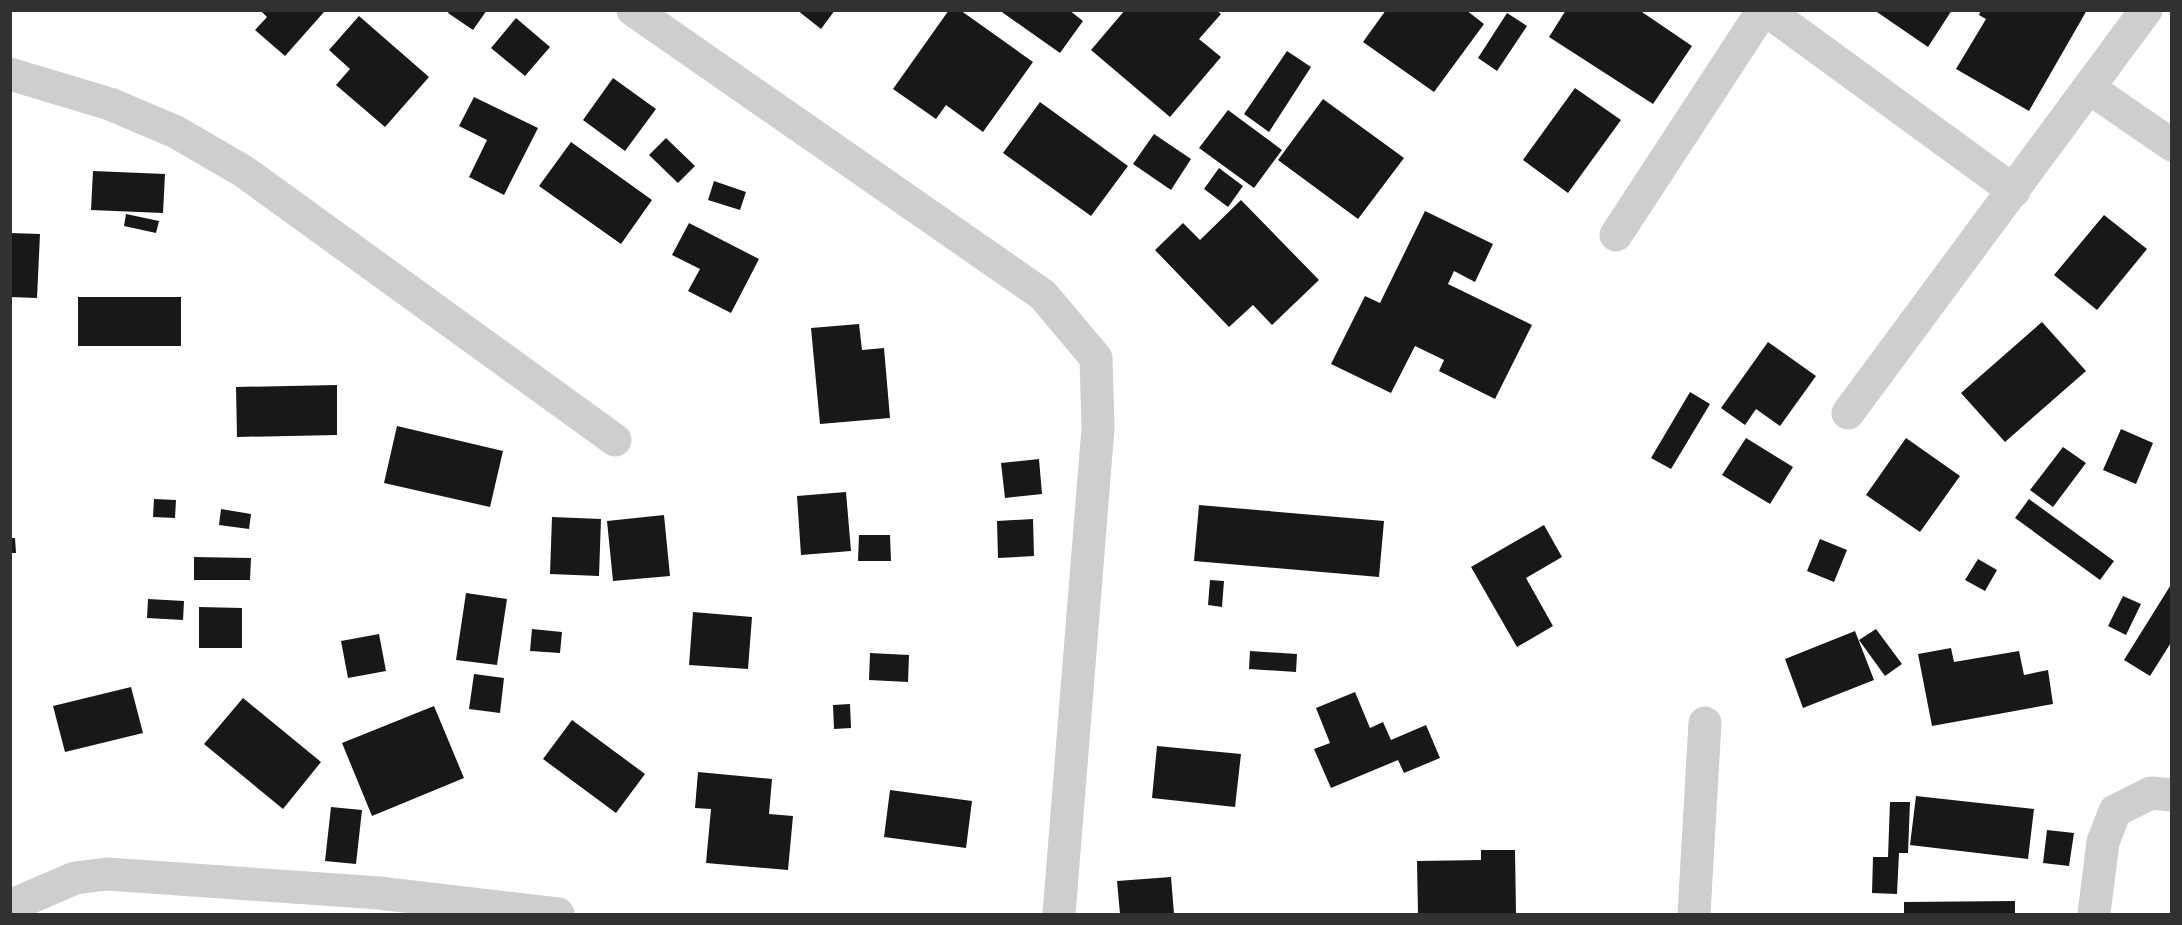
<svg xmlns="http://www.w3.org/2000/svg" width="2182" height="925" font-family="'Noto Sans',sans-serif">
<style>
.building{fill:#181818}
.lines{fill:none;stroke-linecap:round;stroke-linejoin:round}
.minor{stroke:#cecece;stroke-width:33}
</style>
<rect width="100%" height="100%" fill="#fff"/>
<path class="building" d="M260,10H322L324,12L285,56L255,30L267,17Z
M450,10H487L473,30L448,13Z
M797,10H835L821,29Z
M949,10H960L1033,62L983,132L946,105L936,119L893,89Z
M999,10H1069L1083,21L1060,53Z
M1125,10H1216L1221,14L1199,39L1221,57L1170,117L1091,50Z
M1386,10H1466L1484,24L1434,92L1363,42Z
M1566,10H1639L1692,46L1653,104L1549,37Z
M1874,10H1952L1928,47Z
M1981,10H2087L2029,111L1956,69L1986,19L1979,15Z
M1507,13L1527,26L1497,71L1478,58Z
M359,16L429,77L385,127L336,85L350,69L329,50Z
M516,18L550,47L525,76L491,48Z
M1287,51L1311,67L1269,132L1244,114Z
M613,78L656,109L625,151L583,120Z
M1575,88L1621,120L1568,193L1523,160Z
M474,97L538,128L504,195L469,177L487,140L459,126Z
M1323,99L1404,158L1358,219L1278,160Z
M1040,102L1128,166L1091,216L1003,153Z
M1228,110L1282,150L1254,188L1199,148Z
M1154,134L1191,159L1171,190L1133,164Z
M666,138L695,166L678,183L649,155Z
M571,142L652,200L621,244L539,186Z
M1219,168L1243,186L1228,207L1204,189Z
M93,171L165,174L163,213L91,210Z
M714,181L746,192L740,210L708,200Z
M1241,200L1319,280L1272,325L1253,305L1229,327L1155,250L1183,223L1200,240Z
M1425,211L1493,244L1475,282L1454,271L1448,284L1532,325L1495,399L1439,371L1444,360L1415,346L1391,393L1331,364L1365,296L1380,303Z
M126,214L159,221L156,233L124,226Z
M2104,215L2147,249L2097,310L2054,275Z
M689,223L759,259L731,313L688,291L700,269L672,255Z
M10,233L40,234L37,298L10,297Z
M78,297H181V346H78Z
M2042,322L2086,371L2005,442L1961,393Z
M859,324L862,350L884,348L890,418L820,424L811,328Z
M1768,342L1816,376L1780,426L1756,409L1745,425L1721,408Z
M337,385V435L237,437L236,387Z
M1690,392L1710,404L1671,469L1651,458Z
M397,426L503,451L490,507L384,483Z
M2121,429L2153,443L2136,484L2103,470Z
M1746,438L1793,467L1770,504L1722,475Z
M1906,438L1960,476L1920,532L1866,495Z
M2063,447L2086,463L2053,507L2030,490Z
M1039,459L1042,494L1005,498L1001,463Z
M846,492L851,551L801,555L797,496Z
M154,499L176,500L175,518L153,517Z
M2029,499L2114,561L2100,580L2015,518Z
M1199,505L1384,521L1379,577L1194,561Z
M221,509L251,514L249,529L219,525Z
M664,515L670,576L613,581L607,521Z
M552,517L601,519L599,576L550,574Z
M1033,519L1034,556L998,558L997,521Z
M1544,525L1562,557L1526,578L1553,626L1517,647L1471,567Z
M859,535H890L891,561H858Z
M10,538H15L16,553H10Z
M1820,539L1847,550L1834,582L1807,571Z
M194,557L251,558L250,580H194Z
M1978,559L1997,570L1985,591L1965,580Z
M1210,580L1224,581L1222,607L1208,605Z
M2172,583V641L2150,676L2124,660Z
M466,593L507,599L497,665L456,660Z
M2123,596L2141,604L2126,635L2108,626Z
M148,599L184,601L183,620L147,618Z
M199,607L242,608V648H199Z
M693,612L752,617L748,669L689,665Z
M532,629L562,632L560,653L530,651Z
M1876,629L1902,664L1885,676L1859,640Z
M1855,631L1874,680L1803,708L1785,659Z
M379,634L386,671L348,678L341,641Z
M1951,648L1954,662L2019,651L2024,675L2048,670L2053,704L1932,726L1918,654Z
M1250,651L1297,654L1296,672L1249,669Z
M870,653L909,655L908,682L869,680Z
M474,674L504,678L500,713L469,709Z
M131,687L143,733L65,752L53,706Z
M1355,692L1370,728L1383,722L1391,740L1426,725L1440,758L1404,773L1398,760L1331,788L1314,749L1330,743L1316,708Z
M243,698L321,762L283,809L204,744Z
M850,704L851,728L834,729L833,705Z
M434,706L464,778L372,816L342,743Z
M572,720L645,774L616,813L543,759Z
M1157,746L1241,754L1235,807L1152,798Z
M698,772L772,779L769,814L793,816L788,870L706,863L711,809L695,808Z
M890,790L972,801L966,848L884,837Z
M1916,796L2034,809L2028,859L1910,845Z
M1890,802H1910L1908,853H1899L1897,894L1872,893L1873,857H1888Z
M331,807L362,810L356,864L325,861Z
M2047,830L2074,833L2069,866L2043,863Z
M1481,850H1515L1516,914H1418L1417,861L1481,860Z
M1171,877L1174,914H1120L1117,881Z
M2015,901V914H1904V902Z"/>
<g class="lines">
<path class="minor" d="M633,10L1043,295L1096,358L1098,428L1059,914
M1766,10L2014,191
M10,74L110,104L176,132L243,171L615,440
M2089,88L2172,145
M1616,235L1763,10
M1848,413L2146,10
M10,906L75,878L107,874L379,893L558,914
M1694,914L1705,723
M2094,914L2103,842L2115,811L2151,793L2172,795"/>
</g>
<rect width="2182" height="925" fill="none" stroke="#313131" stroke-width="24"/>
</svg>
